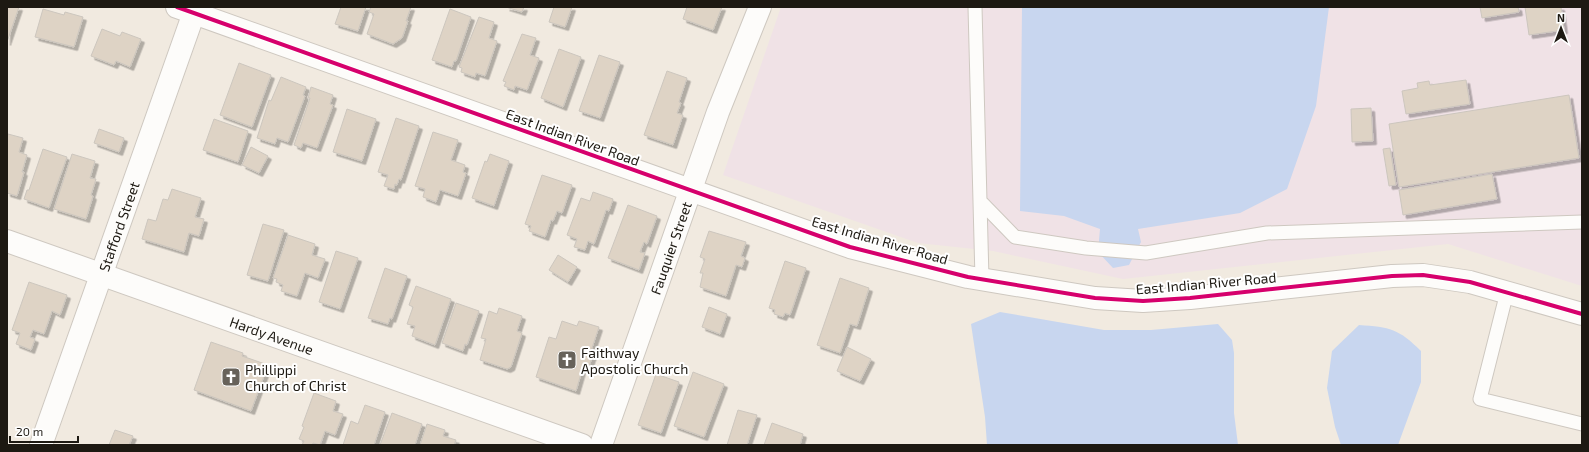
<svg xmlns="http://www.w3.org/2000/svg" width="1589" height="452" font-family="'Exo 2',sans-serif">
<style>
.industrial{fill:#f0e2e6}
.water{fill:#c8d6ef}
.building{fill:#ded3c5;stroke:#ccc6be;filter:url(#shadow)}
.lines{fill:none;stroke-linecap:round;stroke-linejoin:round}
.service-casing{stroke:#cec8c0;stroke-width:15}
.minor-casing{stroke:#cec8c0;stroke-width:24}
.tertiary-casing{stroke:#cec8c0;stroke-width:24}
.service{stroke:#fdfcfa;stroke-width:13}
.minor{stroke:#fdfcfa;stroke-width:22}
.tertiary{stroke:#fdfcfa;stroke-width:22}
.cycleway-casing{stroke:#fff;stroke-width:6}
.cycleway{stroke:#d6006c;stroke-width:4}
.labels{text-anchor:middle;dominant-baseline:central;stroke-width:4;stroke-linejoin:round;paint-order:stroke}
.street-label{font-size:14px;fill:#1d1912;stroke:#fff}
.poi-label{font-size:14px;fill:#1d1912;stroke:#fff;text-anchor:start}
</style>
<defs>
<filter id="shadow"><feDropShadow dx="3.5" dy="3.5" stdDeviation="0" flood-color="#0004"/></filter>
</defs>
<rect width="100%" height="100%" fill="#f1eae0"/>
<path class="industrial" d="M781,7H1582V286L1448,244L1123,279L993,251L918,243L723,175Z"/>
<path class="water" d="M1022,7H1329L1316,106L1287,189L1240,213L1138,229L1141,242L1129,265L1113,268L1098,252L1100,229L1064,216L1020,211Z
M1000,312L1104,330H1151L1218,324L1232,340L1234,353V413L1238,445H987L985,417L971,324Z
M1359,325C1390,327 1399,329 1421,351V382L1398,445H1341L1335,427L1327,388L1332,351Z"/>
<path class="building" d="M7,7H19L7,42Z
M341,7H366L358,31L335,24Z
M371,7H411L406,21H408L402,38L393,44L367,34L374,14L369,12Z
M506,7H524L522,12Z
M554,7H572L565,27L549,22Z
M687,7H722L713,30L683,19Z
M1480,7H1518L1519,12L1482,18Z
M1525,7H1561L1564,30L1529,35Z
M43,9L64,15L65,12L83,17L74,47L35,37Z
M450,9L471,17L456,61H454L452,67L432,60Z
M479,17L494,22L489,38L497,41L485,76L476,73L475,77L461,72L462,68L459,67Z
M102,29L120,36L122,32L141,39L130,67L116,61L114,65L91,56Z
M522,34L536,38L530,55L539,58L527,90L515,86L514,90L504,86L506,82L503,81Z
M559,49L581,57L563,107L541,98Z
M599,55L620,62L600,118L579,111Z
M239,63L271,75L252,127L220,115Z
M667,71L687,78L679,102L681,103L677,113L683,115L673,145L644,135Z
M281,77L306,87L303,95L305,96L288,142L277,138L275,144L257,138L269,100L271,101Z
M1466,80L1470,104L1406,114L1402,91L1418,88L1417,83L1429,81L1430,85Z
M311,87L333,95L330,104L333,105L317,148L303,143L301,148L294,145L310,98H308Z
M1569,95L1579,158L1399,187L1389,124Z
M1371,108L1373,141L1352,142L1351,109Z
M347,109L376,119L362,161L333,152Z
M396,118L419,126L401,180L399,179L397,185L395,184L394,189L384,186L388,175L378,172Z
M214,119L248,131L238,162L203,150Z
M99,129L124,138L119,152L94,143Z
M433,132L458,140L451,160L465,165L463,172L466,173L458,196L440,190L436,202L423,197L425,189L415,186Z
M8,134L23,138L19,152L27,155L22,172H24L17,196L7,193V138Z
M251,147L268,156L259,173L242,165Z
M1390,148L1396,185L1389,186L1383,149Z
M43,149L67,157L49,208L24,199L27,190H29Z
M72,154L95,161L90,178L96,179L91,195L93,196L86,219L54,209Z
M490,154L509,161L494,206L472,198L485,161L487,162Z
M1492,174L1497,199L1403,215L1399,190Z
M542,175L572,185L562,213L557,211L553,221L551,220L545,237L529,231L531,226L525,224Z
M172,189L201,198L195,217L204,219L199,236L189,233L184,252L142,239L148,219L156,221L163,199L168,200Z
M593,192L613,199L609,211L606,210L594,244L588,241L585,250L574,247L577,239L567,235L581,198L590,201Z
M628,205L657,216L647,244L644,242L640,252L645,253L639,270L608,258Z
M263,224L284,230L268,281L247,275Z
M709,231L746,242L741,256L745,258L742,267L736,265L726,296L700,287L703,273H700L705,259L700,257Z
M288,235L315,244L312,255L325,259L318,278L305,273L297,296L281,291L283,285L276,282L277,279L273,278Z
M336,251L358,258L340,309L319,302Z
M558,255L577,267L568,282L549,270Z
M785,261L806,268L790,315L785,313L783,317L774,314L775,310L769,308Z
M385,268L407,276L392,319L390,318L388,324L368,318Z
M840,278L869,288L857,326L850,324L840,353L817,345Z
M29,282L67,295L60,315L52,311L44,334L33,330L30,337L35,339L31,350L16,344L20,333L12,330Z
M416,286L451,299L435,345L412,336L415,326L407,324L413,307L409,305Z
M456,303L479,311L467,345L465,344L463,351L442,343Z
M709,307L727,314L720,334L702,327Z
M499,308L522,316L517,331L522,333L511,367L507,369L480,360L486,339L481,338L489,311L497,314Z
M562,321L577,326L579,321L599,327L591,351L594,352L588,369L583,367L576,391L536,377L549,337L556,339Z
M211,342L243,353L242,356L268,365L251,411L194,390Z
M847,347L871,359L860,381L837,371Z
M693,372L724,384L704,437L674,426Z
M656,374L679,382L661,433L638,425Z
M314,393L336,401L333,411L343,414L335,435L325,431L320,445L313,443L312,445H302L304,441L299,439L304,427L302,426Z
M365,405L385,412L374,445H343L351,421L358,424Z
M738,410L757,415L747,445H727Z
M392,413L422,424L415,445H380Z
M772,423L803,434L800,445H764Z
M427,424L445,430L443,436L456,440L454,445H420Z
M115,430L133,436L129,445H109Z"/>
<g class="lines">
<g class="service-casing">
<path id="service" d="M975,7L982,279
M980,201L1015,237L1086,248L1146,253L1267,233L1582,222
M1507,292L1480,399L1582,424"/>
</g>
<g class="minor-casing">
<g id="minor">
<path id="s1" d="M7,241L582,445"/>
<path id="s2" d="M41,445L196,7"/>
<path id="s3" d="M601,445L718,112L760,7"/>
</g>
</g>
<g class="tertiary-casing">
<path id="tertiary" d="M177,7L850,247L968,277L1095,298L1143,301L1190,298L1392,276L1423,275L1470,282L1582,314"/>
</g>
<use href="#service" class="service"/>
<use href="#minor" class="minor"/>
<use href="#tertiary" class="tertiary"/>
<g class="cycleway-casing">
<path id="cycleway" d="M177,7L850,247L968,277L1095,298L1143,301L1190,298L1392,276L1423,275L1470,282L1582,314"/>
</g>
<use href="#cycleway" class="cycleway"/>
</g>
<defs>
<g id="church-square" transform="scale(1)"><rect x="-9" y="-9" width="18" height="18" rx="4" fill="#67625a" stroke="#fff"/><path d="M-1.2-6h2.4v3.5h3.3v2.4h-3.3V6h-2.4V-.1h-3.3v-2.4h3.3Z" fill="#fff"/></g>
</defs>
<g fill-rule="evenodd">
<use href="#church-square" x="567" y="360"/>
<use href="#church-square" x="231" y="377"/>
</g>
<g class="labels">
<g class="street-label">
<text transform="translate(573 137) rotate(20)">East Indian River Road</text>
<text stroke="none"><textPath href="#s2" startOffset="232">Stafford Street</textPath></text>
<text transform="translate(880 240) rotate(16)">East Indian River Road</text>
<text stroke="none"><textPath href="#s3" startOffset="209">Fauquier Street</textPath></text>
<text transform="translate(1206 283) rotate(-5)">East Indian River Road</text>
<text stroke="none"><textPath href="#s1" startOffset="281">Hardy Avenue</textPath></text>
</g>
<g class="poi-label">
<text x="581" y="352">Faithway<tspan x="581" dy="16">Apostolic Church</tspan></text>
<text x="245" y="369">Phillippi<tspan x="245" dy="16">Church of Christ</tspan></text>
</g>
</g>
<rect width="1589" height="452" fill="none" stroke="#1d1912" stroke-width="16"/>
<g transform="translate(1561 28)" stroke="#ffffff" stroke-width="3" paint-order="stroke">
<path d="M0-3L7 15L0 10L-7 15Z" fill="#1d1912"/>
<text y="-6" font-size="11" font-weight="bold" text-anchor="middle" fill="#1d1912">N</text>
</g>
<path d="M10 436v6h68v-6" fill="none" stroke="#1d1912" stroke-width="2"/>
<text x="16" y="436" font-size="12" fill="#1d1912" stroke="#ffffff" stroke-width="3" paint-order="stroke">20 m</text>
</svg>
